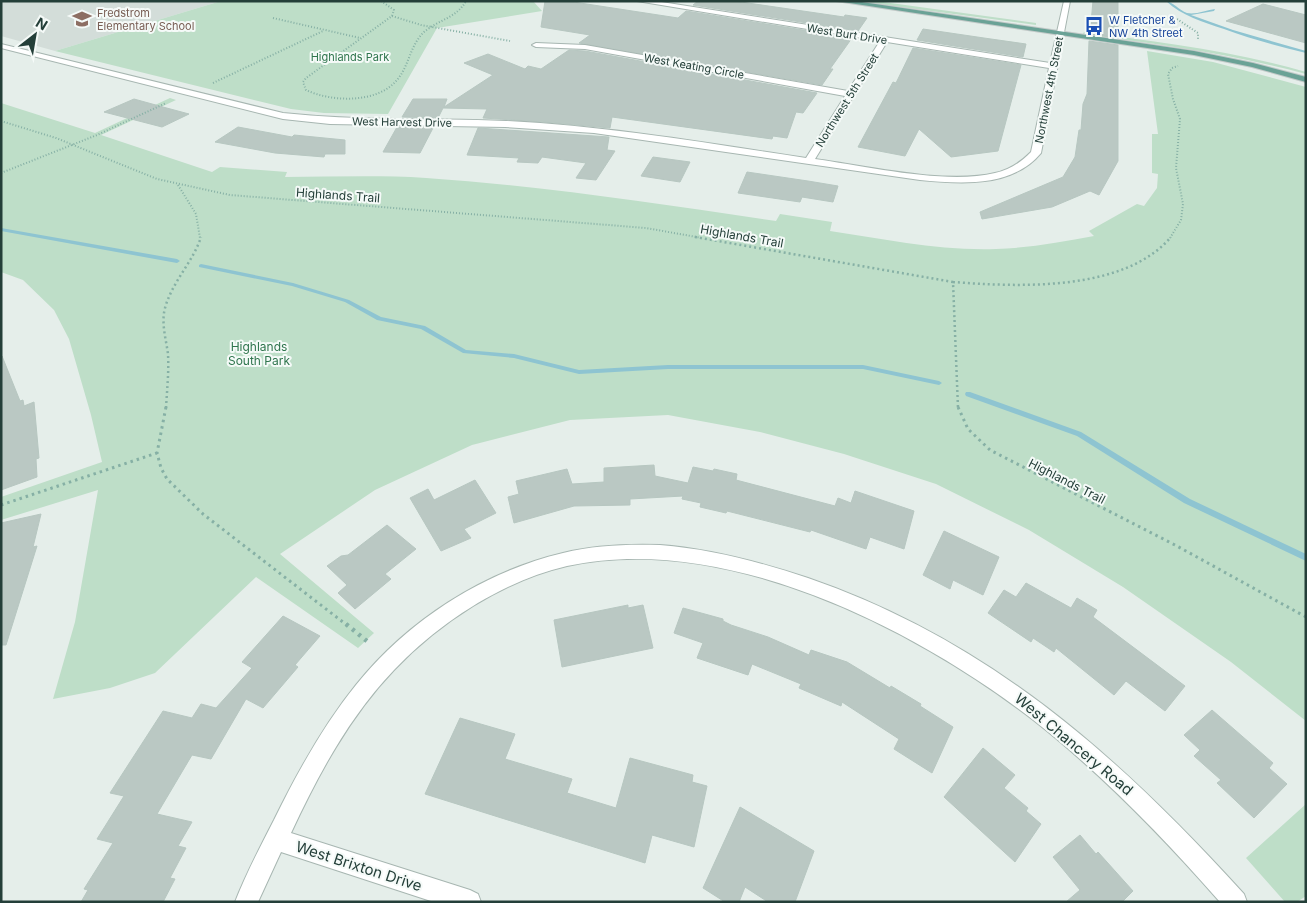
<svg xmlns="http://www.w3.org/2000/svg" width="1307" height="903" font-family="Inter,sans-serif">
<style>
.built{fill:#d3ddd9}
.green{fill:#bedec8}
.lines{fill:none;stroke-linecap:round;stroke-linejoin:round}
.stream{fill:#8ec4d1;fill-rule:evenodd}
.building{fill:#bac8c3;stroke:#b7c7c1}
.minor-casing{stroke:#a7b6b1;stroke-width:2}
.major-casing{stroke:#c2c9c8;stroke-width:2}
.path-far3{stroke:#86b0a5;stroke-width:2;stroke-dasharray:1 2;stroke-linecap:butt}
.path-far2{stroke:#86b0a5;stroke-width:2.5;stroke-dasharray:2 3;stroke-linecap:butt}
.path-far1{stroke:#86b0a5;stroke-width:3;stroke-dasharray:2.5 4;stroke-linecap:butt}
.path{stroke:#86b0a5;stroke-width:4.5;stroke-dasharray:3 5;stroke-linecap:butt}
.minor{fill:#fff;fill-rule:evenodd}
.major{fill:#6aa296;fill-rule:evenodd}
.labels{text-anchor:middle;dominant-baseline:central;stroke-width:4;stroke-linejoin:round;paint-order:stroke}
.far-education-label{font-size:11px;fill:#785e54;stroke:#f5faf8;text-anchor:start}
.far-transit-label{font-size:11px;fill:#164399;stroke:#f5faf8;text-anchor:start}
.far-street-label{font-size:11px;fill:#243f39;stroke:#f5faf8}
.far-park-label{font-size:11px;fill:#2f754d;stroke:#f5faf8}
.street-label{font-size:12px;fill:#243f39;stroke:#f5faf8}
.park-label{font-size:12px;fill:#2f754d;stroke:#f5faf8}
.near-street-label{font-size:15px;fill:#243f39;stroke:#f5faf8}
</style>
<rect width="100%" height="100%" fill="#e5eeea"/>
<path class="built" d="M1,1H221L55,51L1,36Z"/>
<path class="green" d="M221,1H533L542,11L437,28L388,114L324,113L291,109L55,51Z
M856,1H876L1036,23V25Z
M1084,32C1157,42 1235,51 1306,72V74C1233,54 1157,44 1083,34Z
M1147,51L1213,62L1306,87V721L1231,662L1123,587L1029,530L936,484L844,454L760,432L668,415L570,420L472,445L375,490L280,554L374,633L358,648L256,577L155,673L110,688L53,699L75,622L98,490L1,520V497L102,462L91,415L69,339L54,310L23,280L1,272V103L95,133L170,98L176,100L101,135L212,172L220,167L287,172L285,177C332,177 379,175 426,178C543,186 660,204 776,221L780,214L832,222L830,231C885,239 940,251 996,249C1029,248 1062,242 1094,236L1089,231L1137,204L1144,206L1157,188L1158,174L1152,173V134H1158Z
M1306,804V896L1297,902H1285L1246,858Z"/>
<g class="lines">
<path class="stream" d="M1166,1C1173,2 1179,10 1187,13C1195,15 1207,10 1215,9L1214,11L1191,15L1233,30L1306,51V53C1278,46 1251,39 1224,29C1203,22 1182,16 1166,1Z
M1,228L177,259L180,261L177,263L1,231Z
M201,264L293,283L349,300L381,317L425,326L466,350L514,354L579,370L668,365H863L939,381L942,383L939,385L863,369H668L579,374L514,358L463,353L421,329L377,320L345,302L292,286L199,267V265Z
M966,392H970L1081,432L1190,499L1306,554V561L1184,503L1077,436L966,396L965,394Z"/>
</g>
<path class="building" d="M545,1H567L678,18L686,11L852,38L830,69H833L822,85L579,43L590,35L541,27Z
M698,1H734L844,17L845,15L867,18L858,31L693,5Z
M1093,1H1118V38L1090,34Z
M1263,4L1306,15V43L1226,21Z
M923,29L984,38L1026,44L1023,57L917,40Z
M1089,41L1118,45V161L1099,195L1090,191L1052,207L982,219L980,212L1063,177L1075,157L1079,130H1081L1083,104L1087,94Z
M913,48L1021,65L998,151L951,157L919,129L905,156L858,147L893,82L896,83Z
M569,50L585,51L817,93L803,113L796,112L787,138L773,136L772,139L612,117L610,128L544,122L483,118L487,109L443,108L438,118L402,117L413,99H447L444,107L493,75L464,63L488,54L525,69L528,66L541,69Z
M134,99L163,107L189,114L162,127L104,112Z
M238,127L292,137L294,135L345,140V154H325L324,157L275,153L215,142Z
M397,127L433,128L420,153L383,152Z
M478,128L609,137L607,150L615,151L596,180L576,178L586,163L542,157L538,163L517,162L519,158L467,155Z
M653,157L690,162L680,182L641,176Z
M747,172L808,181L838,186L833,202L802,197L800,202L738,193Z
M2,356L20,401L23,400L24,406L34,402L39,458L36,459L37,477L1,490Z
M654,465L655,476L688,483L693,467L713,471L714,469L737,474L736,480L835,506L838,498L851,503L855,491L914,511L904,549L870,537L866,549L811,530L810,532L727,511L726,513L700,507L701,503L682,499L683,496L630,499V505L574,506L514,523L508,497L519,494L516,481L567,469L572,484L604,482V468Z
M475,480L496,513L464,529L471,538L441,551L410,498L428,489L434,500Z
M41,514L33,547L37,546L6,645H1V523Z
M387,525L416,549L385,574L391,579L355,609L338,593L347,585L327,566L341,556L348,555Z
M944,531L999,557L983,595L953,580L950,589L923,575Z
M1026,583L1071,608L1077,598L1097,610L1093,617L1185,686L1165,711L1126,681L1114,695L1056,648L1054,652L1033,638L1031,642L988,613L1004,590L1016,597Z
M628,605V608L643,605L653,648L562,667L554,620Z
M683,608L723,619V621L731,625L768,637L809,655L811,650L847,662L890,688L891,686L921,704L920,706L953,727L932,773L894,749L899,739L842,702L841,706L799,688L801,684L752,664L748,675L697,658L703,643L674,633Z
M283,616L320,636L295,665L298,667L263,708L246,699L211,759L192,755L157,814L192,822L178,846L186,848L170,878L175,879L163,902H81L88,890L84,889L113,843L97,839L124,796L110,793L163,711L192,718L201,704L216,708L252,668L242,662Z
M1212,710L1273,763L1269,768L1287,784L1254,818L1217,783L1221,780L1194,756L1200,750L1184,735Z
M460,718L515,734L505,759L572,779L567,793L616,808L630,758L693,775L692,782L707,786L694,847L652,835L645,863L425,794Z
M983,748L1015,775L1004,788L1028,808L1026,811L1041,824L1015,862L944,797Z
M740,807L814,851L795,902H768L745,887L739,902H725L703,888Z
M1080,835L1096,854L1098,852L1133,891L1122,902H1066L1080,890L1053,857Z"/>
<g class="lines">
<g class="minor-casing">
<path id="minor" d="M637,1H655L1050,63L1064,1H1070L1041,153C1012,188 960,184 920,180L594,133L505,127L330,124L283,119L1,48V44L283,113C357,121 431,118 506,121C607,126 706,143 806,158L845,96L585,49L536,47L532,45L536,43L585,45L848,91L880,41ZM887,42L1049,68L1031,152C1021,162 1010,170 995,173C946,185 866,166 815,159Z
M660,545C711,549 760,562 808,578C988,640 1118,755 1244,894L1247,902H1220C1162,836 1101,773 1032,719C911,626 723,532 567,566C502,581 439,623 394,670C349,717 318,775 291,833L470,890L478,894L481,902H434L281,852L258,902H235C246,874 260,847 274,820C297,773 323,726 356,685C407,621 483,572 563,553C595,545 628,544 660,545Z"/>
</g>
<g class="major-casing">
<path id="major" d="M836,1H855L1194,51L1253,63L1306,77V82L1252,67L1194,55Z"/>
</g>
<path class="path-far3" d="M381,1L394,10L392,16L306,78L303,82L306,90C331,102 377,104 397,80C409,66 410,46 423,33C437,20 457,18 466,1
M392,16L421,25L510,41
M273,18L360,38
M1177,19L1198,33V40
M213,83L323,31
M1,121L56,138L157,179L230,195L646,228L702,238
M1,173L97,135L166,103
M178,185L196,214L200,238
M1170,238L1181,220L1183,204L1176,168L1180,119L1173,99L1168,74L1172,68L1178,66"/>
<path class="path-far2" d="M695,237L953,282L958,408
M953,282C1019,287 1124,292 1171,237
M166,408C167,390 169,372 168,354C166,339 161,323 165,308C172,282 193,262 201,237"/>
<path class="path-far1" d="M166,407L157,453L161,468L167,479L203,514L348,626
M958,407L968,429L990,450L1175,545L1306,617
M1,505L157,453"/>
<path class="path" d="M346,624L368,642"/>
<use href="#minor" class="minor"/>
<use href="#major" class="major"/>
</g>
<defs>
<g id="school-bare" transform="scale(1.5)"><path d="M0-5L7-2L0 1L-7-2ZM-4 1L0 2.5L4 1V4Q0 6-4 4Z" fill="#8d6e63" stroke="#f5faf8" stroke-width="2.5" paint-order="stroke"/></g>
<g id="bus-bare" transform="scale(1.5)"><path d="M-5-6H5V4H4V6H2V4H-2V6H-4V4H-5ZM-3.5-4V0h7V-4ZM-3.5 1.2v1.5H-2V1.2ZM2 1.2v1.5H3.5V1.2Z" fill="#1a4fb4" stroke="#f5faf8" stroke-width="2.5" paint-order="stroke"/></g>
</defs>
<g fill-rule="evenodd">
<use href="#school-bare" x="82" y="19"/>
<use href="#bus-bare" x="1094" y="26"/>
</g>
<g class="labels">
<g class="far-education-label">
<text x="97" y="13">Fredstrom<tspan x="97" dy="13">Elementary School</tspan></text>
</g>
<g class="far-transit-label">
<text x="1109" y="20">W Fletcher &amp;<tspan x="1109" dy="13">NW 4th Street</tspan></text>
</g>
<g class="far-street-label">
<text transform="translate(847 34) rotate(9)">West Burt Drive</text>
<text transform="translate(694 66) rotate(10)">West Keating Circle</text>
<text transform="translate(1049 90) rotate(-79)">Northwest 4th Street</text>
<text transform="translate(847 100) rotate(-58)">Northwest 5th Street</text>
<text transform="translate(402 122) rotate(1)">West Harvest Drive</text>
</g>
<g class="far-park-label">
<text x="350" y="57">Highlands Park</text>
</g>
<g class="street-label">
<text transform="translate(338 195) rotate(4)">Highlands Trail</text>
<text transform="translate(742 236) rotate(10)">Highlands Trail</text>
<text transform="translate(1067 481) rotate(27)">Highlands Trail</text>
</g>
<g class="park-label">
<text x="259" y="346">Highlands<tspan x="259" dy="14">South Park</tspan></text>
</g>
<g class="near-street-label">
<text transform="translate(1074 744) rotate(40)">West Chancery Road</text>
<text transform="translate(359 866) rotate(18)">West Brixton Drive</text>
</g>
</g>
<rect width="1307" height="903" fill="none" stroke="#243f39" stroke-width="5"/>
<g transform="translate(35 35) rotate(31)" stroke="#f5faf8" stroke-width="4" paint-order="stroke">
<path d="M0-4L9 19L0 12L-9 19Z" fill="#243f39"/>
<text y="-8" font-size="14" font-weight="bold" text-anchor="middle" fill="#243f39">N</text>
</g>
</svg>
